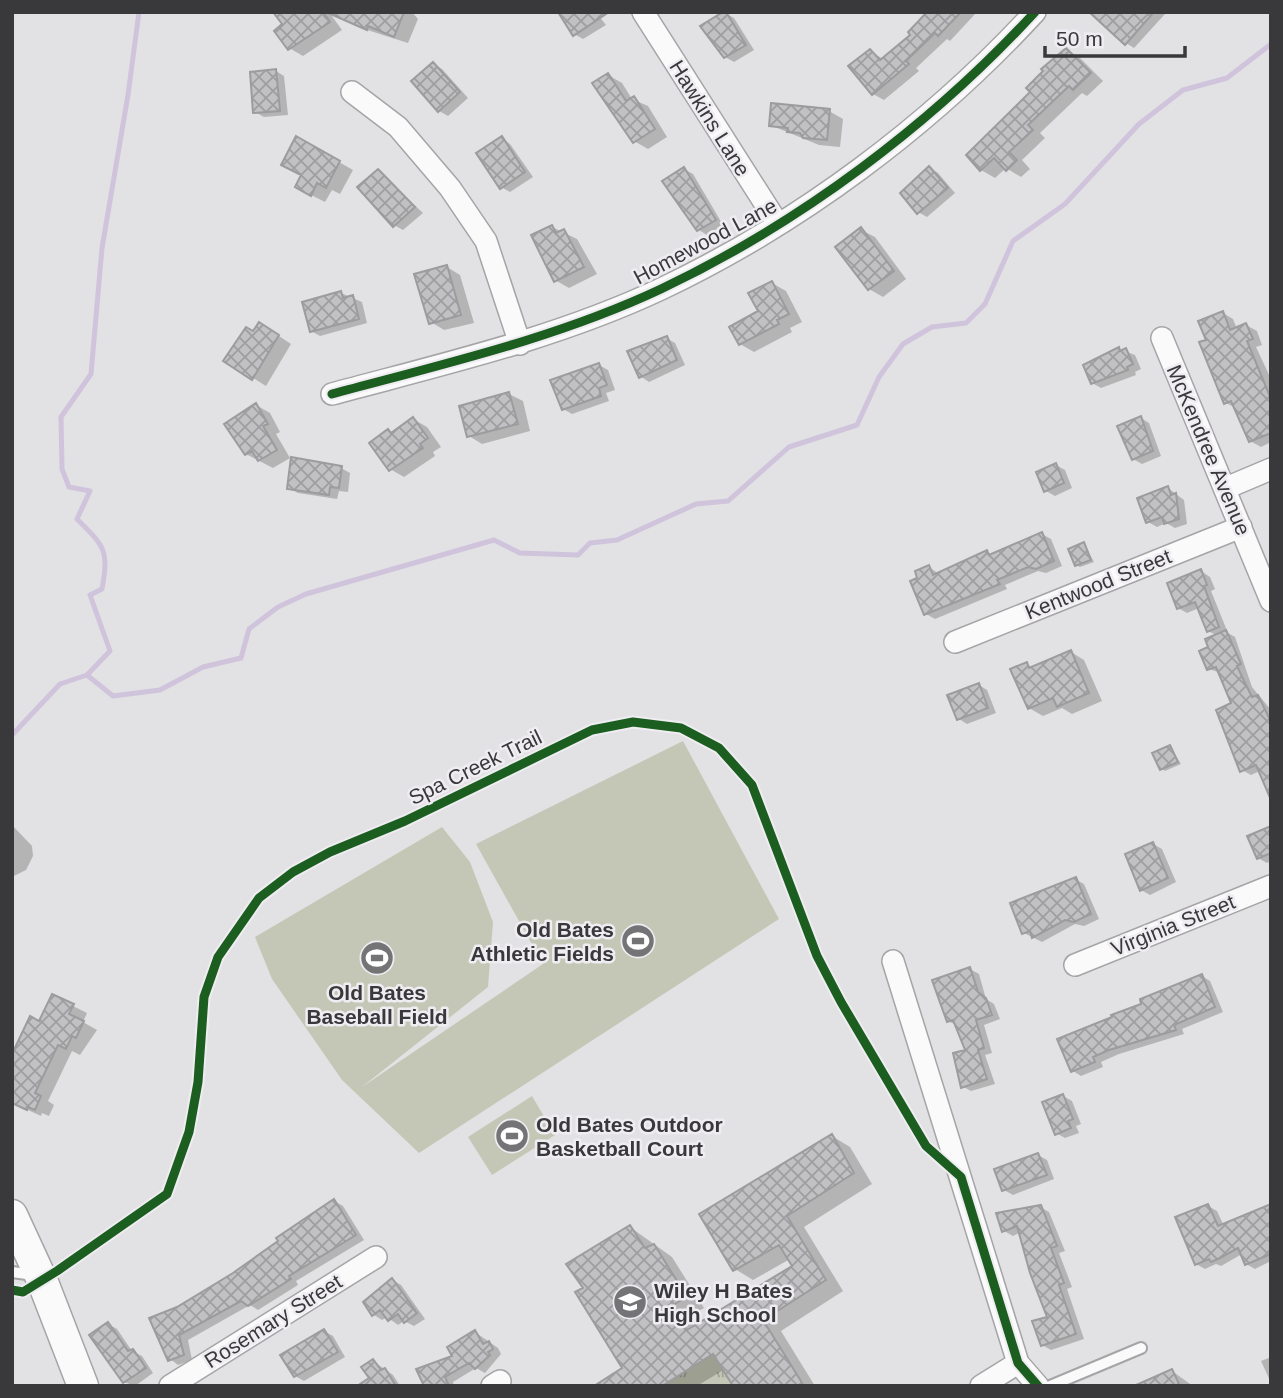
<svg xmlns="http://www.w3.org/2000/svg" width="1283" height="1398" font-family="Arial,sans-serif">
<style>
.grass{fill:url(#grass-tufts)}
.pitch{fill:#c5c7b6}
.shadow{fill:#0003}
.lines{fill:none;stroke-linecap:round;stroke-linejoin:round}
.stream{stroke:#d0c4dd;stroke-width:5}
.building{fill:url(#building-cross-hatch);stroke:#9c9b9d;stroke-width:2}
.service-casing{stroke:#a5a4a6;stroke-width:14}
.minor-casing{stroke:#a5a4a6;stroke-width:24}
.secondary-casing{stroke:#a5a4a6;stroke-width:33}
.service{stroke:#fbfafb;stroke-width:10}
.minor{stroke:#fbfafb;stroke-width:21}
.secondary{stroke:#fbfafb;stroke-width:30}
.cycleway-casing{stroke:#efedf2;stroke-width:13}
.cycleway{stroke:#1b5e20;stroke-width:9}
.labels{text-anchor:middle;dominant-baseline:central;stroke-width:5;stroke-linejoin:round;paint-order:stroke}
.street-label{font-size:21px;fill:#39383a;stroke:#efedf2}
.poi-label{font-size:21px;font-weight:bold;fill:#39383a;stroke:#efedf2;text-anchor:start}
</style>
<defs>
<pattern id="grass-tufts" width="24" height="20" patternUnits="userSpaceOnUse" patternTransform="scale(1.75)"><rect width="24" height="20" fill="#c5c7b6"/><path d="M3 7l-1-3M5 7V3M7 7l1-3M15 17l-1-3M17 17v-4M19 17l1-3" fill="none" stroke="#a1a395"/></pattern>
<pattern id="building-cross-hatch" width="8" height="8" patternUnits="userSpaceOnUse" patternTransform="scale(1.75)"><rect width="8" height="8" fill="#c1c0c2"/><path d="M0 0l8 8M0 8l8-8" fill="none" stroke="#9e9d9f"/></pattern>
</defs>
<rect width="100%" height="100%" fill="#e2e1e3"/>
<path class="grass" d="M720,1350L733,1386H662Z"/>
<path class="pitch" d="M683,741L779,919L419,1153L342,1080L272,979L255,937L442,827L470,862L493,922L488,987L362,1087L543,964L476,844Z
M532,1096L555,1135L492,1175L468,1137Z"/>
<path class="shadow" d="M288,12H329L342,30L303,56L289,48Z
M351,12H412L418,19L408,43L361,28L347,20Z
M596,12L606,25L583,39L574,34Z
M926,12H977L950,41L947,39L916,68L919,71L884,100L873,94L870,51L883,59L913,35L910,32Z
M1103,12H1163L1165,14L1134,48L1126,43Z
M725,13L734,18L754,50L734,62L725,57Z
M1067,50L1080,58L1103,81L1087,96L1082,93L1040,133L1045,138L1022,160L1030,169L1021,177L1006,168L995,178L981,170Z
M433,64L442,69L468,98L448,116L439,111Z
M276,71L284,76L288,115L264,117L255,112Z
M608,75L622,83L632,99L648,106L667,137L648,149L634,141Z
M829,111L843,119L840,147L819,145L770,125Z
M297,138L353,170L340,194L332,190L325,202L311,195L303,175Z
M502,138L510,144L533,177L510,192L501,187Z
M930,168L938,173L955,193L927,217L918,212Z
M684,169L693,174L723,225L707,235L699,230Z
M378,171L423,213L403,230L394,225Z
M552,227L577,239L597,274L569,288L555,280Z
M861,230L875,237L906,279L883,297L869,289Z
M447,267L460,275L474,323L444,330L431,322Z
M772,283L786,291L802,322L790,328L792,332L754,352L740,344L760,312Z
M341,293L362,302L367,323L320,336L311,331Z
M1223,313L1233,319L1237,329L1246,325L1257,331L1262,345L1256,347L1271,379V442L1261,447L1250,441L1236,408L1226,403L1208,341Z
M273,332L291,344L266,386L253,378L254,333Z
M666,338L675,343L685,365L649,382L640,376Z
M1119,349L1135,355L1141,369L1135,372L1136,375L1101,388L1092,383Z
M599,365L608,370L615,390L606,393L609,401L572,414L563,409Z
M509,394L523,401L530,431L482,444L469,436Z
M256,405L270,413L280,432L276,434L290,458L273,468L246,454Z
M1141,418L1149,423L1161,456L1142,464L1133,459Z
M413,419L427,427L441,447L433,452L435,456L404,477L390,469L388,431L393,434Z
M1056,465L1065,470L1072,488L1055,496L1046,491Z
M341,468L350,473L348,492L339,491L337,499L298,493L289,488Z
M1168,488L1184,500L1187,524L1175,528L1166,523L1157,527L1148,522Z
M1042,534L1051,539L1062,566L1046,573L1038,571L1005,585L1007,589L935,619L926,614L929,567L939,574L987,552L992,556Z
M1084,544L1094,562L1080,567L1076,565Z
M1201,571L1210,577L1215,589L1211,591L1228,633L1235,637L1252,687L1271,710V799L1260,771L1251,775L1242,770L1234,704L1221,673L1209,669L1210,648L1218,636L1208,631L1199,608L1187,613L1178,608Z
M1071,652L1084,660L1102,701L1072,714L1062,708L1043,716L1029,708L1027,664L1033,668Z
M979,685L987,690L996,713L967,724L959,719Z
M1170,747L1181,764L1165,771L1162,769Z
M12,825L32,846L33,856L26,870L12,877Z
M1271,828V861L1267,863L1258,858Z
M1153,844L1162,849L1176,882L1150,895L1141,890Z
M1075,879L1084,884L1099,919L1084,926L1075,924L1042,942L1024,933Z
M970,969L979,974L986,999L994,1004L1000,1019L984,1025L992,1053L985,1055L995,1084L971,1091L962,1086L967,1051L958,1026L948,1021Z
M1202,976L1210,981L1223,1012L1182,1029L1184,1034L1119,1054L1101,1062L1103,1067L1081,1076L1073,1071L1144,1005Z
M73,1006L87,1013L83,1022L97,1030L80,1055L72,1051L48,1101L54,1105L49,1116L42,1113L41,1116L17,1105L40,1023Z
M1063,1096L1072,1101L1081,1124L1076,1126L1079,1133L1065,1138L1056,1133Z
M832,1136L850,1147L872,1184L804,1227L843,1291L781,1331L815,1386H736L725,1369L697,1386H597L625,1369L585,1288L630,1227L672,1257L704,1308L688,1317L695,1327L794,1266L790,1259L753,1280L735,1269Z
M1038,1155L1047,1160L1054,1179L1013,1195L1004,1190Z
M334,1201L343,1206L364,1240L296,1281L298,1285L258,1310L250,1305L188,1340L192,1360L178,1365L165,1355L151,1319L178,1309L234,1274Z
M1208,1206L1217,1211L1224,1226L1271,1206V1261L1255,1269L1246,1264L1242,1254L1221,1266L1216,1264L1205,1269L1196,1264Z
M1040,1207L1049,1212L1065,1251L1059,1253L1072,1287L1067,1289L1084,1339L1051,1350L1042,1345L1049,1318L1021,1232L1013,1236L1004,1231Z
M393,1280L401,1285L425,1319L414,1326L404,1321L398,1325L387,1317L382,1320L374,1315Z
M108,1324L117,1329L132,1351L142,1356L153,1373L135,1386L124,1382Z
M324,1331L333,1336L345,1357L304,1381L295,1376Z
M475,1332L498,1348L501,1354L485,1373L476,1368L453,1382L454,1386H426Z
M1271,1357V1383L1261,1361Z
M373,1361L393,1375L400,1386H370Z
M1172,1371L1193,1386H1146Z"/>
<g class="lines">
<path class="stream" d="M87,675L110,651L90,595L102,589C109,550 105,547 77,519L90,491L69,487L62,469L61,417L91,374L102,248L128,95L139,12
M12,735L60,684L87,675L113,696L160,690L203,667L241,658L249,629L278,607L306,594L494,540L520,553L578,555L590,543L617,540L696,504L728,501L789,447L857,425L879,377L903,344L932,327L966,323L985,304L1013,241L1065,204L1139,124L1183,90L1227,78L1271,44"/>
</g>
<path class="building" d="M273,12H323L330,22L288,50L274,31L282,24Z
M326,12H404L394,37L368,26L367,30Z
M558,12H609L573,36Z
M723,12H726L746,45L724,58L700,26Z
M927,12H961L938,36L935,33L906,61L909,64L872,95L848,66L870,49L880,60L910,35L908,32Z
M1089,12H1154L1125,45Z
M1066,48L1091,73L1073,90L1069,86L1028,125L1033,130L1009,152L1017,160L1006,171L994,158L980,171L966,155L1030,92L1026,88L1043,71L1041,69Z
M433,62L460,92L438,112L411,81Z
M276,69L280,111L253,113L250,72Z
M608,73L626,101L634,96L655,129L633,143L592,83Z
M771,103L830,109L827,140L803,138L800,133L787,132L788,128L769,126Z
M296,136L340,161L326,188L317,183L311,196L295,187L301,175L281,165Z
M502,136L525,172L500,189L476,153Z
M929,166L948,188L917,214L900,193Z
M684,167L716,220L697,231L662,181Z
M378,169L415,207L393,227L357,187Z
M552,225L556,233L564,229L584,267L554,282L531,235Z
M861,227L894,271L868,290L835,247Z
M447,265L461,315L429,324L414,274Z
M772,281L789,314L777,320L779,324L739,345L729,327L758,311L748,293Z
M341,291L343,298L353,295L359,319L310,332L302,302Z
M1223,311L1230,330L1246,323L1253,339L1247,341L1271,399V433L1249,442L1231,401L1224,404L1199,342L1206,340L1198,321Z
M259,322L279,335L252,380L223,361L246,327L253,331Z
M667,336L677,360L639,378L627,351Z
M1119,347L1120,351L1126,348L1133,364L1127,367L1128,370L1091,384L1083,365Z
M599,363L607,385L599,388L601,396L562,410L550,380Z
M509,392L518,424L467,437L459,406Z
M256,403L268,424L263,426L277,450L258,461L252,451L245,455L224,424Z
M1141,416L1153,451L1132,460L1117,426Z
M413,417L428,438L420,444L423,448L389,471L369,443L388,429L391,433Z
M291,457L342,466L339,488L330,487L329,495L287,489Z
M1056,463L1064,483L1044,492L1036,472Z
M1168,486L1171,495L1176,493L1179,519L1164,524L1162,517L1146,523L1137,498Z
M1042,532L1054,561L1036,569L1028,567L997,580L1000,584L924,615L910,581L917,578L915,571L929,565L933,575L987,550L989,555Z
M1084,542L1091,560L1075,566L1068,549Z
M1201,569L1207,585L1204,586L1219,627L1207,632L1195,602L1177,609L1167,583Z
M1226,630L1241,664L1237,666L1244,681L1252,697L1258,695L1271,722V800L1256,765L1240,772L1216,710L1231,703L1216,667L1207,670L1199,651L1208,647L1205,639Z
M1071,650L1089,693L1057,707L1053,698L1028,709L1010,669L1027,662L1029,668Z
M979,683L988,708L957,720L947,695Z
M1170,745L1178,762L1160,770L1152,753Z
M1271,826V853L1257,859L1247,836Z
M1153,842L1168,878L1140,891L1125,854Z
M1076,877L1091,914L1074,922L1065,920L1032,938L1030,931L1022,934L1010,903Z
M970,967L978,992L986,998L992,1015L976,1020L984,1048L978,1050L987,1079L961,1088L953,1053L965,1050L953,1020L947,1022L932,980Z
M1202,974L1215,1007L1174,1025L1176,1030L1109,1050L1093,1057L1095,1062L1071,1072L1057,1039L1112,1017L1111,1015L1141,1004L1140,999Z
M52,994L74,1004L69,1014L84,1021L76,1038L72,1036L66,1049L58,1045L35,1093L41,1096L35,1110L28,1107L27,1110L12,1103V1054L30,1016L39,1021Z
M1063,1094L1073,1119L1068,1121L1071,1128L1055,1135L1042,1102Z
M832,1134L854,1173L787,1216L826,1280L763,1320L804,1386H733L713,1354L662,1386H594L622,1368L575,1292L583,1288L566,1264L630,1225L645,1248L654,1244L687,1297L671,1306L687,1330L792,1266L779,1245L733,1271L699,1214Z
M1038,1153L1047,1175L1002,1191L994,1169Z
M334,1199L356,1235L289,1276L291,1279L248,1306L241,1301L179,1335L184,1355L168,1361L149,1318L177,1307L233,1273L278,1241L276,1238Z
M1208,1204L1218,1226L1271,1204V1254L1245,1265L1238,1248L1218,1259L1211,1262L1209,1259L1195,1265L1175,1217Z
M1041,1205L1057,1246L1051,1248L1064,1283L1059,1285L1076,1334L1041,1346L1032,1321L1047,1317L1030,1273L1017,1226L1002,1232L996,1213Z
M392,1278L417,1313L404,1323L398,1314L388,1321L380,1310L372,1316L363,1302Z
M108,1322L128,1351L133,1349L146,1368L123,1383L89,1335Z
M324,1329L338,1352L294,1377L280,1355Z
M475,1330L483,1344L489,1341L493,1349L488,1352L490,1355L475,1369L469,1363L445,1377L449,1386H424L416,1369L452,1356L447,1347Z
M373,1359L381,1370L385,1368L396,1386H357L369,1378L361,1367Z
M1172,1369L1180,1386H1134Z"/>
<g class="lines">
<g class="service-casing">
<path id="service" d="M12,1272L34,1275
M1050,1386L1141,1348"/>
</g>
<g class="minor-casing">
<path id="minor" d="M643,12L778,224
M352,92L398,127L450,188L486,241L520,344
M1162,338L1271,601
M332,394C443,364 557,338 661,289C800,223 931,125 1035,12
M1226,488L1271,469
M955,642L1241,527
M893,961L1018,1363L1038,1386
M1075,965L1271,886
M170,1386L376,1257
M492,1386L500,1381
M981,1386L1018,1363"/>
</g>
<g class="secondary-casing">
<path id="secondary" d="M12,1215L42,1280L83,1386"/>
</g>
<use href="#service" class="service"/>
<use href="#minor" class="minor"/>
<use href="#secondary" class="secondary"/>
<g class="cycleway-casing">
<path id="cycleway" d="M332,394C443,364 557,338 661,289C800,223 931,125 1035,12
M12,1290L23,1292L57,1271L167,1194L189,1132L198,1082L204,997L218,957L259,898L293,872L330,852L405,821L592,730L633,722L681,728L719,748L752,785L817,956L841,1002L926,1146L961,1177L1018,1363L1038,1386"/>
</g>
<use href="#cycleway" class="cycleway"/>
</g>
<defs>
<g id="stadium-disc" transform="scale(1.75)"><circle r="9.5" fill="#747375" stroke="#efedf2"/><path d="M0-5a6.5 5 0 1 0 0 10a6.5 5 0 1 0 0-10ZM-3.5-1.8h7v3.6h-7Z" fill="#fff"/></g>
<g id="school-disc" transform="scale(1.75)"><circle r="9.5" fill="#747375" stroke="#efedf2"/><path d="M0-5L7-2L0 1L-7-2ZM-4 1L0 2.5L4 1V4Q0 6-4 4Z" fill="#fff"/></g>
</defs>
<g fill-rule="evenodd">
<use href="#stadium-disc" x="638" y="941"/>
<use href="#stadium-disc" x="377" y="958"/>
<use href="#stadium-disc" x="512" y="1136"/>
<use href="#school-disc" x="630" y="1302"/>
</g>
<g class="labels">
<g class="street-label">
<text transform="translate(710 118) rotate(58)">Hawkins Lane</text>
<text transform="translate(705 241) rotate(-28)">Homewood Lane</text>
<text transform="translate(1209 450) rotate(67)">McKendree Avenue</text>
<text transform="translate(1098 584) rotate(-22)">Kentwood Street</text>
<text transform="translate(475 767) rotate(-26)">Spa Creek Trail</text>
<text transform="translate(1173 925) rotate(-22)">Virginia Street</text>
<text transform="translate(273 1321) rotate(-32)">Rosemary Street</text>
</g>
<g class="poi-label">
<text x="614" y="929" text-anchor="end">Old Bates<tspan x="614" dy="24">Athletic Fields</tspan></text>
<text x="377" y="992" text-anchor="middle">Old Bates<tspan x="377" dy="24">Baseball Field</tspan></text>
<text x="536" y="1124">Old Bates Outdoor<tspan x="536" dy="24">Basketball Court</tspan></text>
<text x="654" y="1290">Wiley H Bates<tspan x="654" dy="24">High School</tspan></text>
</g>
</g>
<rect width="1283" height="1398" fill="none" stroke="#39383a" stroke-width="28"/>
<path d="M1045 46v10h140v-10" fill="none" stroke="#39383a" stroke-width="3.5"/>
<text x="1056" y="46" font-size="21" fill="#39383a" stroke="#efedf2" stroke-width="5" paint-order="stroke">50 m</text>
</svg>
